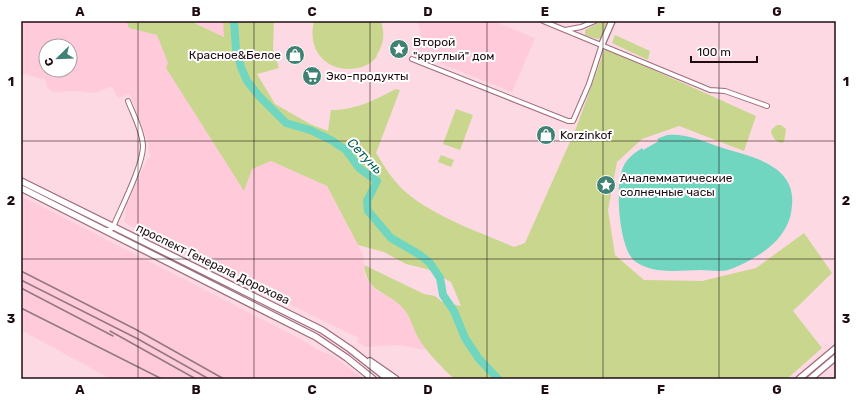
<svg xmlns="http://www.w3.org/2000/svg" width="857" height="400" font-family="Rubik,sans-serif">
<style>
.built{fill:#ffcada;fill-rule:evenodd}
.green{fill:#c8d78d}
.water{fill:#70d6c0}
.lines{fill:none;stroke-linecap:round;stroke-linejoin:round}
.river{stroke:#70d6c0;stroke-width:8}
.street-casing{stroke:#9f6c7d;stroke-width:6}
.secondary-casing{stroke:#9f6c7d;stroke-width:8}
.street{stroke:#fff;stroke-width:4}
.secondary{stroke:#fff;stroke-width:5.5}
.rail{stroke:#947881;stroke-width:1.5}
.grid{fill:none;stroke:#1f0c13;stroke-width:1;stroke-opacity:0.55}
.labels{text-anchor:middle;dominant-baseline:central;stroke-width:4;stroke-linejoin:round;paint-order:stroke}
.poi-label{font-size:12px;fill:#1f0c13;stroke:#fff;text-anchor:start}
.street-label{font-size:12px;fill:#1f0c13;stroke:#fff}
.water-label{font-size:13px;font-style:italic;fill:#096153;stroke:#fff}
.neatline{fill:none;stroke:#1f0c13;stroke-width:1.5}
.grid-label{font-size:13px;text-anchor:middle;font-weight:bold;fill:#1f0c13}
</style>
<rect width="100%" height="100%" fill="#fcd9e3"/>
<path class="built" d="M21,21H126L129,28L157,35L169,63L244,190L252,169L271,161L327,186L363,255L365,277L377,291L387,295L403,307L426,350L398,345L365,347L357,342L359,338L246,283V280L220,267L214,268L177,249H173L124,222L127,204L147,160L151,157L148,148L149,144L130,94L118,98L112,86L95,93L77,91L53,92L47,87L46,80L21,73ZM46,46H70V70H46Z
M190,21H223L225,37Z
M418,21H493L535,38L512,92L415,53L421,38Z
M21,196L299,338L320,351L330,354L364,379H111L21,330Z"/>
<path class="green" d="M126,21H190L224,37L223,21H274L273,49L279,68L257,74L275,104L310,124L328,131L331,110C357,110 374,100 396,89L400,90L376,153C382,162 388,173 395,181C420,212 477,231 514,247L525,243L577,126L605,48L756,116L744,151L679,126L642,139L617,162L608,210L615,255L644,280L702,281L756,268L804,233L832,273L793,311L822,348L787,379H454C441,366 428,354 419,339C413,329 410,314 401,306C384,290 367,292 364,265L424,294L435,296L442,302L461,306L451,282L427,269L406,264L384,252L358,245L327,186L271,161L252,169L244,191L166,68L168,63L157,35L129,28Z
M314,21H381C385,33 384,45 376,56L378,54C375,61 369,64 362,67C330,76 306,53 314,21Z
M602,21H608L601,38L597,39L585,35V30Z
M615,35L650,51L648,60L612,43Z
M456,109L473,115L460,150L443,144Z
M777,125H781L786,129L784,142L781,143L775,140L771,133L772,129Z
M441,155L454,160L451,167L438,162Z"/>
<path class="water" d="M667,135C686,133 705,142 723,148C752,157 796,165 792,205C791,220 786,229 777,240C765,253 745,264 728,270C721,272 709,270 701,270C680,270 655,275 636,262C619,251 615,188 622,170C625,160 633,154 642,148L643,150L659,141L657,139Z"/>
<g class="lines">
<path class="river" d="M234,21L236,49L241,67L247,81L259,96L286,123L310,130L331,140L346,150L359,168L377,181L367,201L368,211L391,238L420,255L430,263L440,278L443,295L454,311L465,338L479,359L498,379"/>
<g class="street-casing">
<path id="street" d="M543,21L710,90L725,91L767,106
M565,30L581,27L595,21
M412,59L568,121H573L589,84L602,44
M106,230H110L113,227C121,208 144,163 143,145C142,130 133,114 128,101"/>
</g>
<g class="secondary-casing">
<path id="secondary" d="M602,44L612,21
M21,181L322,330L350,349L388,379
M21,188L316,337L347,358L373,379
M370,361L396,379
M799,379L836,348
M810,379L836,357"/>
</g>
<use href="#street" class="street"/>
<use href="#secondary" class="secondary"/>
<path class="rail" d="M21,271L135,329L224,379
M21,280L138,339L209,379
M21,288L113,336
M21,308L162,379
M110,331L196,379"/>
</g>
<path class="grid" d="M138,21V379M254,21V379M370,21V379M487,21V379M603,21V379M719,21V379M21,141H836M21,259H836"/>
<defs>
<g id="sight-disc" transform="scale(1)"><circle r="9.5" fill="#3f8173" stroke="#fff"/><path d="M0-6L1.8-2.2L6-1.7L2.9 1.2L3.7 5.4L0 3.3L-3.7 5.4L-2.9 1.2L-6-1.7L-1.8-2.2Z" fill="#fff"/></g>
<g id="shop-disc" transform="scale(1)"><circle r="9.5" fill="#3f8173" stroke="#fff"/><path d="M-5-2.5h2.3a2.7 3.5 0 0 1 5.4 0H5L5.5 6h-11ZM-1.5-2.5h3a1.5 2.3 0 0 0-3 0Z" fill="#fff"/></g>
<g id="supermarket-disc" transform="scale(1)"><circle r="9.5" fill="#3f8173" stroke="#fff"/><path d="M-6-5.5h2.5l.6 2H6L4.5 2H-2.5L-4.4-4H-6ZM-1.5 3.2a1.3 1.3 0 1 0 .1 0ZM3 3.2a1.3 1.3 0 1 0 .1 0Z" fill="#fff"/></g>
</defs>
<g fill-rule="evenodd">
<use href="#sight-disc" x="399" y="49"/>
<use href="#shop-disc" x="295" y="55"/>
<use href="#supermarket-disc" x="312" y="76"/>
<use href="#shop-disc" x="546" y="135"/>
<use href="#sight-disc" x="606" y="185"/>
</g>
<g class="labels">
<g class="poi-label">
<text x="413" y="42">Второй<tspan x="413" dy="14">"круглый" дом</tspan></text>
<text x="281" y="55" text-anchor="end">Красное&amp;Белое</text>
<text x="326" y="76">Эко-продукты</text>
<text x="560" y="135">Korzinkof</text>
<text x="620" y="178">Аналемматические<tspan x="620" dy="14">солнечные часы</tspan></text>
</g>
<g class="street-label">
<text transform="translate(213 264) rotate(26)">проспект Генерала Дорохова</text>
</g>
<g class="water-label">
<text transform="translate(365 156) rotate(46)">Сетунь</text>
</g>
</g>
<rect width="857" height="400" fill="none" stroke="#ffffff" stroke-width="44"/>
<g transform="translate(58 58) rotate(247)"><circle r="19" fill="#ffffff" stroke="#a59ea1"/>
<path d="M0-3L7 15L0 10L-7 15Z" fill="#3f8173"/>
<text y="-6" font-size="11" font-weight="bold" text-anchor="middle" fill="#1f0c13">С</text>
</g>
<path d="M691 56v6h66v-6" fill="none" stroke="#1f0c13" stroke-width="2"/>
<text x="697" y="56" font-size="12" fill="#1f0c13" stroke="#ffffff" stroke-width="3" paint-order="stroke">100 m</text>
<rect x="22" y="22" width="813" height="356" class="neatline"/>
<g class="grid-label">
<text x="80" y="16">A</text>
<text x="196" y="16">B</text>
<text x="312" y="16">C</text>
<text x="428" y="16">D</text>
<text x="545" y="16">E</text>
<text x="661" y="16">F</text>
<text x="777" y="16">G</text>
<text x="11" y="86">1</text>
<text x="846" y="86">1</text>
<text x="11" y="205">2</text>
<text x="846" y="205">2</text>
<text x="11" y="323">3</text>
<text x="846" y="323">3</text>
<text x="80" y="394">A</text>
<text x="196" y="394">B</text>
<text x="312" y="394">C</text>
<text x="428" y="394">D</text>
<text x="545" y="394">E</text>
<text x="661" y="394">F</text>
<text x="777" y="394">G</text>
</g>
</svg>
